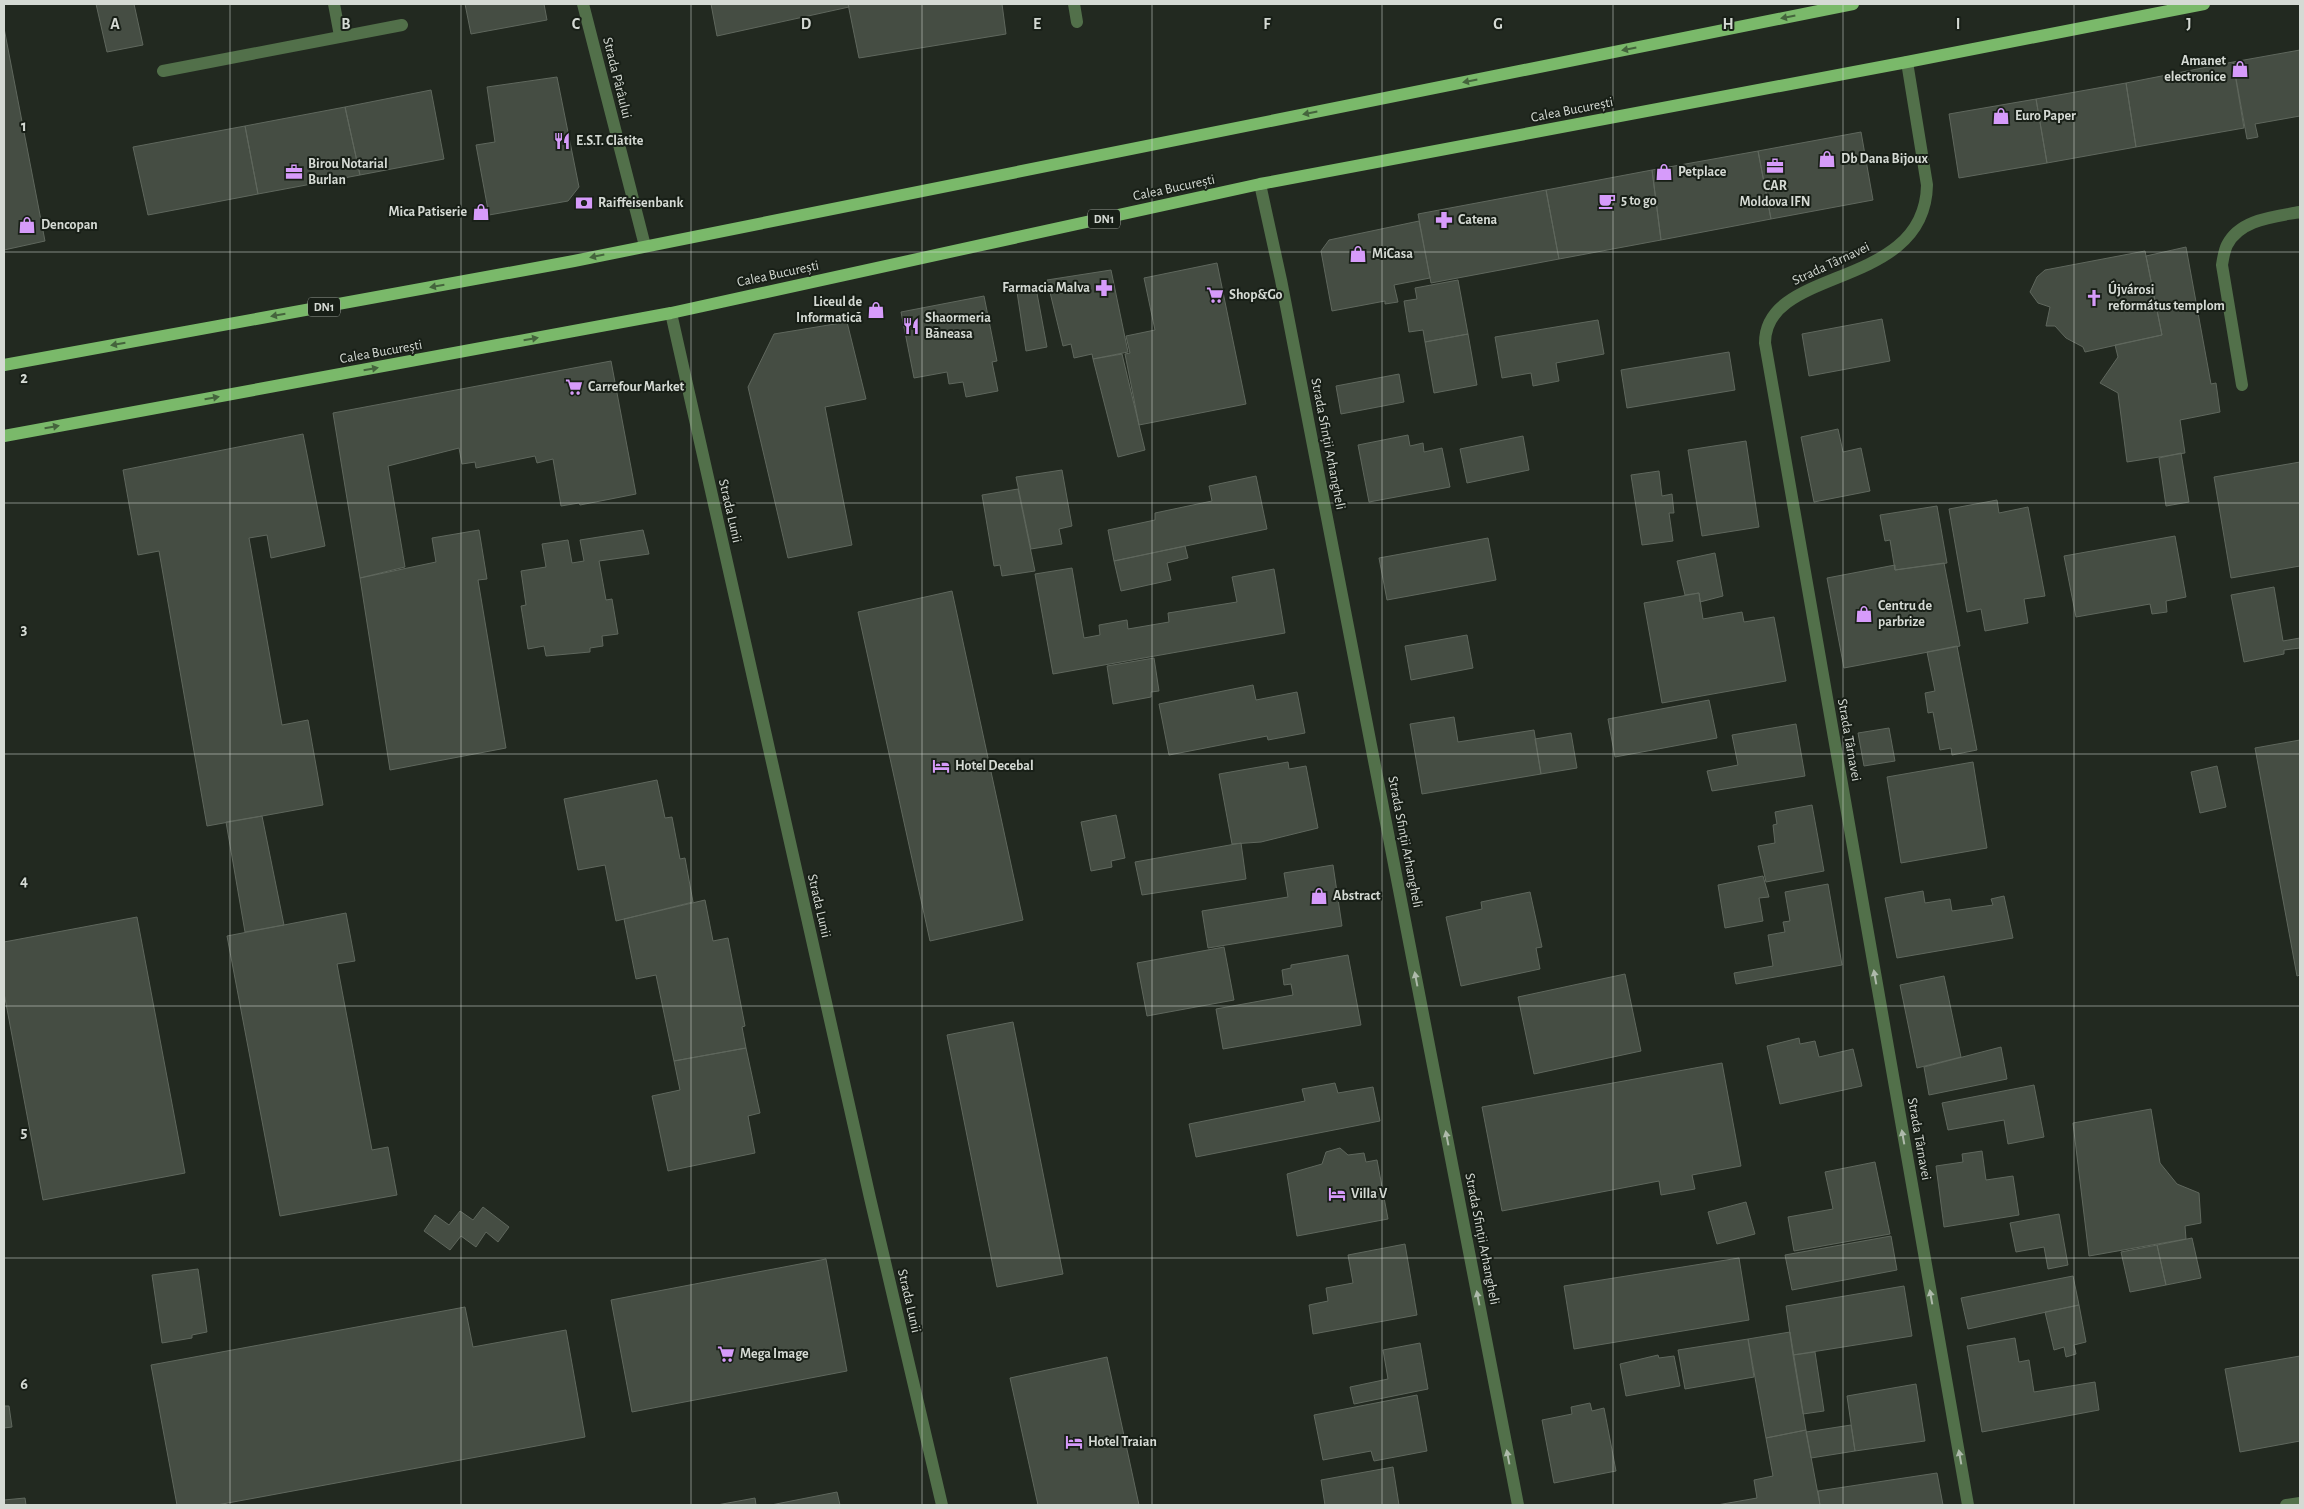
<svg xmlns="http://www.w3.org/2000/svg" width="2304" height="1509" font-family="'Alegreya Sans',sans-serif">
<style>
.building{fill:#454d43;stroke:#5f675d}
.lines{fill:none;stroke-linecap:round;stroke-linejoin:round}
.minor{stroke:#52704a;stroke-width:12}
.major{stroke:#7ab96a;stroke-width:12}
.oneway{fill:#44643c}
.oneway2{fill:#aebaab}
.grid{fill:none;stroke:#d5dad4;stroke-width:1;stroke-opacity:0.55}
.labels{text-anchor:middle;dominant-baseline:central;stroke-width:4;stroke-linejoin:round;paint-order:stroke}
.shield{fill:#181f17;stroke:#9ca29b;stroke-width:1}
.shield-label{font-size:12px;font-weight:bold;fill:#d5dad4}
.poi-label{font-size:14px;font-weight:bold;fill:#d5dad4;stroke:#181f17;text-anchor:start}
.street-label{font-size:14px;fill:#d5dad4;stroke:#181f17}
.grid-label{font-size:16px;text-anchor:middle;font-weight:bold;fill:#d5dad4;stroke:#181f17;stroke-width:4;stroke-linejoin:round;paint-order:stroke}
</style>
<rect width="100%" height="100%" fill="#222920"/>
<path class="building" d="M96,4H134L143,45L107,52Z
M465,4H544L547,20L471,34Z
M711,4H848L849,7L717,36Z
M848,4H1002L1006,34L859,58Z
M4,28L45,241L4,250Z
M2300,50V116L2255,124L2258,137L2247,139L2233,62Z
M2233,62L2244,128L2136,147L2126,83Z
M557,77L579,187L568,201L489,215L476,145L495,142L487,87Z
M2126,83L2136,147L2047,163L2036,99Z
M431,90L444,159L360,175L345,107Z
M2036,99L2047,163L1959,178L1949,114Z
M345,107L360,175L258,194L245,126Z
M245,126L258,194L148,215L133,147Z
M1861,132L1873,200L1771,219L1758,151Z
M1758,151L1771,219L1661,240L1652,170Z
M1652,170L1661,240L1559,259L1546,190Z
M1546,190L1559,259L1431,283L1418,214Z
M1419,221L1430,278L1394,285L1398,302L1385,304V301L1332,311L1321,251L1329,240Z
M2186,247L2211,384L2216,383L2220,412L2180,420L2185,453L2127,462L2118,393L2100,383L2118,357L2115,345L2162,335L2146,256Z
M2145,251L2162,335L2085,352L2083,347L2066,338L2055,326H2046L2050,307L2038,303L2030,292L2037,277L2045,270Z
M1217,263L1246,404L1139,425L1125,354L1130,353L1126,336L1155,330L1144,278Z
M1111,270L1128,352L1093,359L1092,354L1074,358L1071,344L1063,346L1047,280Z
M1458,280L1468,334L1425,342L1423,330L1409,332L1404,301L1417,299L1415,288Z
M1036,288L1047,347L1026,351L1017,292Z
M984,296L997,361L992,362L998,391L966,397L963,382L949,384L947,372L914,378L901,312Z
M1882,319L1890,361L1809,376L1802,334Z
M1598,320L1604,354L1556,363L1559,381L1533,386L1531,373L1502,378L1495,337Z
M847,322L866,399L825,407L852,545L788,558L748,387L774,334Z
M1468,334L1477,385L1434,393L1425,342Z
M1729,352L1735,390L1627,408L1621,370Z
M1122,354L1145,450L1118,457L1093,359Z
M611,361L636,494L580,505L579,503L561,506L553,459L537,463L535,456L476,468L475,462L462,464L459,448L388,466L405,567L360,578L333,413Z
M1399,374L1404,402L1341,414L1336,386Z
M1838,429L1843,452L1861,448L1870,491L1814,502L1801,437Z
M303,434L325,546L271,558L267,535L249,538L282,725L308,720L323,805L207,826L159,551L138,555L123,470Z
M1408,435L1410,446L1423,443L1424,452L1442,448L1450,487L1369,502L1358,445Z
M1523,436L1529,470L1467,483L1460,449Z
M1746,441L1759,527L1702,536L1688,450Z
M2181,453L2189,502L2166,506L2159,458Z
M2300,462V566L2231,578L2214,477Z
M1062,470L1072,526L1059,529L1062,544L1031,549L1016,477Z
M1659,471L1662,496L1672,494L1674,513H1669L1673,541L1642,545L1631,475Z
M1256,476L1267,529L1114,561L1108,530L1155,520V513L1212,501L1209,486Z
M1018,489L1035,571L1002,576L1000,565L994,566L982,495Z
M1997,500L1999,513L2028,507L2045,596L2024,599L2028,623L1985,631L1981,609L1967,612L1949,509Z
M1937,506L1947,563L1895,570L1890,540L1885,541L1880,515Z
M479,530L487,579L478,580L506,748L390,770L360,578L436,562L432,538Z
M643,530L649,554L599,561L606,600L612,599L618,634L602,636L603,646L590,648V652L546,656L544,646L528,649L521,606L526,605L521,571L546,567L542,544L568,540L572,563L584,561L580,540Z
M2175,536L2186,597L2166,601L2167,612L2152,614L2150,604L2076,617L2064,556Z
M1488,538L1496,580L1387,600L1379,558Z
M1185,546L1188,558L1167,563L1171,580L1121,591L1114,561Z
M1715,553L1723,596L1700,602L1699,593L1685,595L1677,561Z
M1944,563L1960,646L1844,668L1827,578L1895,565V570Z
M1072,568L1084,638L1100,635L1099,625L1127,620L1128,629L1169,622L1168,613L1237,602L1232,577L1274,569L1285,633L1053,674L1035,574Z
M2274,587L2283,641L2300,638V648L2284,650V654L2244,662L2231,595Z
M952,591L1023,920L930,941L858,612Z
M1699,593L1703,619L1742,612L1744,622L1774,617L1786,681L1662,703L1644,603Z
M1467,635L1473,668L1411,680L1405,646Z
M1957,646L1977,750L1952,755L1951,748L1940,750L1933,712L1928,713L1925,693L1935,691L1927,652Z
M1154,658L1159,691L1151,692V697L1113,704L1107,666Z
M1253,685L1256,700L1297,692L1305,733L1268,740L1267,736L1169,755L1159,704Z
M1709,700L1717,738L1615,757L1608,719Z
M1454,717L1458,742L1534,730L1541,774L1422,794L1410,724Z
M1796,724L1805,776L1712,791L1707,771L1738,765L1732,735Z
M1889,728L1895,761L1864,766L1858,733Z
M1571,733L1577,768L1541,774L1535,739Z
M2300,740V975L2297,976L2255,748Z
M1288,762L1289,769L1306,766L1318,828L1261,842L1232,844L1219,774Z
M1973,762L1987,848L1901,863L1887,777Z
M2217,766L2226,807L2200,813L2191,772Z
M657,780L665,818L672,817L680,859L685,858L693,902L616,921L605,865L578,870L564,799Z
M1812,805L1824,871L1766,882L1758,846L1775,843L1773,825L1777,824L1775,812Z
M1116,815L1125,858L1111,861L1112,867L1091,871L1081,822Z
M262,816L284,925L245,932L226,822Z
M1241,843L1246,879L1142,895L1135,862Z
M1333,865L1342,926L1208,948L1202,911L1288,897L1284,873Z
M1763,876L1769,897L1759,898L1763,921L1725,928L1718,885Z
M1828,884L1842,965L1736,984L1734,973L1773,966L1768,935L1785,932L1783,922L1790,921L1785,892Z
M1923,891L1925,903L1950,899L1952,911L1993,905L1991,899L2004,896L2013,938L1897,958L1885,898Z
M1530,892L1542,947L1536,948L1540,969L1461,986L1446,917L1482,909L1481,902Z
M705,900L713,941L728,938L745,1026L742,1027L746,1048L674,1061L656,975L636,979L624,919Z
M346,913L355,961L337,964L372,1150L388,1147L397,1195L280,1216L227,936Z
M137,917L185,1173L43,1200L4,993V942Z
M1224,947L1234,1000L1147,1016L1137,963Z
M1348,955L1361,1025L1223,1049L1216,1009L1293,995L1291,984L1284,985L1282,970L1291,968V965Z
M1625,974L1641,1051L1534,1074L1518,997Z
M1944,976L1961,1057L1917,1068L1900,985Z
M1013,1022L1063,1274L997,1287L947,1035Z
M1799,1038L1800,1044L1815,1041L1819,1057L1853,1049L1862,1086L1780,1104L1767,1046Z
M2001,1047L2007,1079L1929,1095L1924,1067Z
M746,1048L760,1113L748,1116L755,1153L668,1171L652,1096L680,1090L674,1061Z
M1722,1063L1741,1166L1692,1175L1695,1189L1661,1195L1659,1181L1502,1211L1482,1107Z
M1335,1083L1338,1093L1373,1087L1380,1121L1196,1157L1189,1124L1305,1101L1302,1089Z
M2034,1085L2044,1137L2008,1144L2004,1120L1948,1130L1942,1103Z
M2151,1109L2160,1163L2177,1184L2199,1193L2201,1223L2185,1226L2186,1239L2089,1256L2073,1123Z
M1340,1148L1348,1155L1364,1153L1366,1162L1377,1160L1388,1219L1297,1236L1287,1174L1322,1164L1326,1152Z
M1982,1151L1986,1180L2013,1176L2019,1215L1944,1227L1936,1166L1963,1162L1962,1154Z
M1875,1162L1890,1234L1794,1251L1788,1217L1833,1209L1825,1172Z
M1746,1202L1755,1234L1717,1244L1708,1212Z
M483,1207L509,1227L498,1242L486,1232L476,1247L461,1236L450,1250L424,1231L435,1215L449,1225L460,1211L473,1220Z
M2059,1214L2068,1265L2048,1269L2044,1247L2016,1252L2010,1223Z
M1891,1236L1897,1270L1792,1290L1785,1255Z
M2192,1238L2201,1278L2166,1285L2157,1245Z
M1405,1244L1417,1315L1313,1334L1309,1305L1328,1301L1326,1288L1353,1283L1348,1255Z
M2157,1245L2166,1285L2130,1292L2121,1252Z
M1739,1258L1749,1320L1574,1349L1564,1286Z
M826,1259L847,1371L632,1412L611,1300Z
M198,1269L207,1332L192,1335V1338L162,1343L152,1275Z
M2073,1276L2079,1305L1968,1329L1961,1298Z
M1904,1286L1912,1336L1793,1355L1786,1306Z
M2079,1305L2086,1342L2074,1345L2076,1354L2066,1357L2064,1347L2054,1350L2045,1312Z
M465,1307L473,1347L566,1330L585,1437L217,1505H177L151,1365Z
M1790,1332L1806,1430L1766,1438L1748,1339Z
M2015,1338L2019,1362L2029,1360L2034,1392L2095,1382L2099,1410L1982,1432L1967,1346Z
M1748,1339L1754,1377L1685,1389L1678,1350Z
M1420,1343L1428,1389L1354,1404L1350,1387L1388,1379L1383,1350Z
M1815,1352L1824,1411L1803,1414L1793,1355Z
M1658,1355L1659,1358L1674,1356L1680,1386L1626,1396L1620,1364Z
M2300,1356V1441L2240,1452L2225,1369Z
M1107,1357L1139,1505H1038L1010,1378Z
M1916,1384L1925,1441L1855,1451L1847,1396Z
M1417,1395L1427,1451L1374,1461L1371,1451L1323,1460L1314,1415Z
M1590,1403L1592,1411L1604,1408L1616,1471L1554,1483L1542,1420L1572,1414L1571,1407Z
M4,1406H9L12,1427L4,1428Z
M1851,1425L1855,1451L1811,1458L1806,1432Z
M1806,1430L1820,1505H1717L1757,1498L1754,1480L1773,1476L1766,1438Z
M1393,1467L1399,1505H1325L1321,1480Z
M1937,1473L1943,1505H1820L1818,1491Z
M837,1492L840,1505H771Z
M25,1498L26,1505H4V1500Z
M755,1498L756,1505H717Z"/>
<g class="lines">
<path class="minor" d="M334,4L340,36
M583,4L645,246
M1074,4L1077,22
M1907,62L1927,185C1925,291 1765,265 1765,343L1968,1505
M163,71L402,25
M1260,184L1281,280L1518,1505
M671,313L870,1198L942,1505
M2242,385L2222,265C2223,259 2224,251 2227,245C2240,219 2274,217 2300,212
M2286,1505L2300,1503"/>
<path class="major" d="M4,365L574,261L1853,4
M4,436L671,313L1260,184L1907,62L2204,4"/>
</g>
<defs><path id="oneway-solid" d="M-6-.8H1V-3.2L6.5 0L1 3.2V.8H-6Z" transform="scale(1.25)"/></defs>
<g class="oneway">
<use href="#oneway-solid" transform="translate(1788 17) rotate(169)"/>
<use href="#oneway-solid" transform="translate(1629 49) rotate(169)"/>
<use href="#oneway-solid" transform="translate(1470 81) rotate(169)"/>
<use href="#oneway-solid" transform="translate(1310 113) rotate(169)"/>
<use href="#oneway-solid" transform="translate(597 256) rotate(168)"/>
<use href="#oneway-solid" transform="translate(437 286) rotate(170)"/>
<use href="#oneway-solid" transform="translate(278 315) rotate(170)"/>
<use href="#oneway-solid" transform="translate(531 339) rotate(-10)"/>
<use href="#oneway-solid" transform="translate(118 344) rotate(170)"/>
<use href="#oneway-solid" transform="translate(371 369) rotate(-10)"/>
<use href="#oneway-solid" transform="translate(212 398) rotate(-10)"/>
<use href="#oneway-solid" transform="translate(52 427) rotate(-10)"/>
</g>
<g class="oneway2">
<use href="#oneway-solid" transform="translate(1875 977) rotate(-100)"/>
<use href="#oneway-solid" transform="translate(1416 979) rotate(-101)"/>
<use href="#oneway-solid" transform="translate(1903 1137) rotate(-100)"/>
<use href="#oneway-solid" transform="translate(1447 1138) rotate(-101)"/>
<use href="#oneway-solid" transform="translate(1931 1297) rotate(-100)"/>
<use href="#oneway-solid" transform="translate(1478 1298) rotate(-101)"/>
<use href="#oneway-solid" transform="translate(1508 1457) rotate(-101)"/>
<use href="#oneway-solid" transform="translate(1960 1457) rotate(-100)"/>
</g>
<path class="grid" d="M230,4V1505M461,4V1505M691,4V1505M922,4V1505M1152,4V1505M1382,4V1505M1613,4V1505M1843,4V1505M2074,4V1505M4,252H2300M4,503H2300M4,754H2300M4,1006H2300M4,1258H2300"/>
<defs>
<g id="shop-bare" transform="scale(1.35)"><path d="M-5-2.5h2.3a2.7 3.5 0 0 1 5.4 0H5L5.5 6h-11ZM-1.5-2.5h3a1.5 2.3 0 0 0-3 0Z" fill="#d69bfa" stroke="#181f17" stroke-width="2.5" paint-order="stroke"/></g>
<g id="restaurant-bare" transform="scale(1.35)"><path d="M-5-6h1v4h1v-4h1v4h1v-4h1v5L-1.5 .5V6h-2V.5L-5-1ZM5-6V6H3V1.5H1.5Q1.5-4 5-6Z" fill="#d69bfa" stroke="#181f17" stroke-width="2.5" paint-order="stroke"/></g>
<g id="office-bare" transform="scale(1.35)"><path d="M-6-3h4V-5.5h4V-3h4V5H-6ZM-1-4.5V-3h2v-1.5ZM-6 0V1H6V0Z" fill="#d69bfa" stroke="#181f17" stroke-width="2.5" paint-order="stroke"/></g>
<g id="cafe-bare" transform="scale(1.35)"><path d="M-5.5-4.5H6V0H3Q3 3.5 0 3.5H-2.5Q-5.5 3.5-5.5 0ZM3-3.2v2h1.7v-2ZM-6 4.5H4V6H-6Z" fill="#d69bfa" stroke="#181f17" stroke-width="2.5" paint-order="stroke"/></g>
<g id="bank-bare" transform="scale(1.35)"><path d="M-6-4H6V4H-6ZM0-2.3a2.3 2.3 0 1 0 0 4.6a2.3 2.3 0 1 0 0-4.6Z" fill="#d69bfa" stroke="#181f17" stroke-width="2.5" paint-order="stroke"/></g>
<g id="pharmacy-bare" transform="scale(1.35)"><path d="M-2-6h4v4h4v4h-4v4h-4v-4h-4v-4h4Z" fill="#d69bfa" stroke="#181f17" stroke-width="2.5" paint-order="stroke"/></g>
<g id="supermarket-bare" transform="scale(1.35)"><path d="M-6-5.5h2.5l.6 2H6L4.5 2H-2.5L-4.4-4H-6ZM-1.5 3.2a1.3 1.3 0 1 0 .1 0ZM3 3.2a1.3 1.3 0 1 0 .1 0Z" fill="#d69bfa" stroke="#181f17" stroke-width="2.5" paint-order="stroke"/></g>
<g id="church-bare" transform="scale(1.35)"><path d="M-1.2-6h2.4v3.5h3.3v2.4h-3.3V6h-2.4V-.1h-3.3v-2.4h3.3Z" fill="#d69bfa" stroke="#181f17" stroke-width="2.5" paint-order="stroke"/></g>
<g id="hotel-bare" transform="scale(1.35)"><path d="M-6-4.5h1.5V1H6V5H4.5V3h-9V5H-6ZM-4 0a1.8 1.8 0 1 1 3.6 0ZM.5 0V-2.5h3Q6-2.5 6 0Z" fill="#d69bfa" stroke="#181f17" stroke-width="2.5" paint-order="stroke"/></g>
</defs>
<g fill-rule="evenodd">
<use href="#shop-bare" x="2240" y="69"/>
<use href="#shop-bare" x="2001" y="116"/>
<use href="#restaurant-bare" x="562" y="141"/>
<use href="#shop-bare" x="1827" y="159"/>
<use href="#office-bare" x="1775" y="166"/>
<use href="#office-bare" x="294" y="172"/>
<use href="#shop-bare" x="1664" y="172"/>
<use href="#cafe-bare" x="1607" y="201"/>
<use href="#bank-bare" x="584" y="203"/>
<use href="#shop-bare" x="481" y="212"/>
<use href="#pharmacy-bare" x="1444" y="220"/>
<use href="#shop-bare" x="27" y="225"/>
<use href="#shop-bare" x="1358" y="254"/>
<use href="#pharmacy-bare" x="1104" y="288"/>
<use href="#supermarket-bare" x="1215" y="295"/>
<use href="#church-bare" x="2094" y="298"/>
<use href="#shop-bare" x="876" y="310"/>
<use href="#restaurant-bare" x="911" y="326"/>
<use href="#supermarket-bare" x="574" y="387"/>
<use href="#shop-bare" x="1864" y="614"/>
<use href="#hotel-bare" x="941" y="766"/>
<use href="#shop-bare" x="1319" y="896"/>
<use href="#hotel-bare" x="1337" y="1194"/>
<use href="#supermarket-bare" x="726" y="1354"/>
<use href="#hotel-bare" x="1074" y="1442"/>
</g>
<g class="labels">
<g class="shield">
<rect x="1088" y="209.5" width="32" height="19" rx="4"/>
<rect x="308" y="297.5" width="32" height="19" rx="4"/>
</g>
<g class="shield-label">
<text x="1104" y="219">DN1</text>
<text x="324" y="307">DN1</text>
</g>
<g class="poi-label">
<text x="2226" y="61" text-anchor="end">Amanet<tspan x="2226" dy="16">electronice</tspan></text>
<text x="2015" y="116">Euro Paper</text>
<text x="576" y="141">E.S.T. Clătite</text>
<text x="1841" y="159">Db Dana Bijoux</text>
<text x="308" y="164">Birou Notarial<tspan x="308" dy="16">Burlan</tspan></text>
<text x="1678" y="172">Petplace</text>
<text x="1775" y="186" text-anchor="middle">CAR<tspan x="1775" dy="16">Moldova IFN</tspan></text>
<text x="1621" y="201">5 to go</text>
<text x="598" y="203">Raiffeisenbank</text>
<text x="467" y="212" text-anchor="end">Mica Patiserie</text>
<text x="1458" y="220">Catena</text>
<text x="41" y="225">Dencopan</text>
<text x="1372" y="254">MiCasa</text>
<text x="1090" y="288" text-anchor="end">Farmacia Malva</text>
<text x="2108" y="290">Újvárosi<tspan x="2108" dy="16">református templom</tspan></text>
<text x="1229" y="295">Shop&amp;Go</text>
<text x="862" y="302" text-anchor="end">Liceul de<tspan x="862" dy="16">Informatică</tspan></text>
<text x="925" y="318">Shaormeria<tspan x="925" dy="16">Băneasa</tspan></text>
<text x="588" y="387">Carrefour Market</text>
<text x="1878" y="606">Centru de<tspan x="1878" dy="16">parbrize</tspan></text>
<text x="955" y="766">Hotel Decebal</text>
<text x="1333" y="896">Abstract</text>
<text x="1351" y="1194">Villa V</text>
<text x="740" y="1354">Mega Image</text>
<text x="1088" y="1442">Hotel Traian</text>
</g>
<g class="street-label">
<text transform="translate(617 78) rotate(76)">Strada Pârâului</text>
<text transform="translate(1572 110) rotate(-11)">Calea București</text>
<text transform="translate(1174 188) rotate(-12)">Calea București</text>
<text transform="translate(1831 264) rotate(-25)">Strada Târnavei</text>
<text transform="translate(778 274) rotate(-12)">Calea București</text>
<text transform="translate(381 352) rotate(-10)">Calea București</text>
<text transform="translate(1328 444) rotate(79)">Strada Sfinții Arhangheli</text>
<text transform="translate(730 511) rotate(77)">Strada Lunii</text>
<text transform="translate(1849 740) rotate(80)">Strada Târnavei</text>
<text transform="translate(1405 842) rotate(79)">Strada Sfinții Arhangheli</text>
<text transform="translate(819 906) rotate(77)">Strada Lunii</text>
<text transform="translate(1919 1139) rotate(80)">Strada Târnavei</text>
<text transform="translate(1482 1239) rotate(79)">Strada Sfinții Arhangheli</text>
<text transform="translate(909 1301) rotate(77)">Strada Lunii</text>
</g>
</g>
<g class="grid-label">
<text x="115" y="29">A</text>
<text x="346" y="29">B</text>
<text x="576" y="29">C</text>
<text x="806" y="29">D</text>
<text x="1037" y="29">E</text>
<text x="1267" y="29">F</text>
<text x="1498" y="29">G</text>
<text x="1728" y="29">H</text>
<text x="1958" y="29">I</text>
<text x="2189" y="29">J</text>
<text x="24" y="131">1</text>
<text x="24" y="383">2</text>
<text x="24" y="634">3</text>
<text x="24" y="886">4</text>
<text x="24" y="1137">5</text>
<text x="24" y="1389">6</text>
</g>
<rect width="2304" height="1509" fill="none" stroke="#d5dad4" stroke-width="10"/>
</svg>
